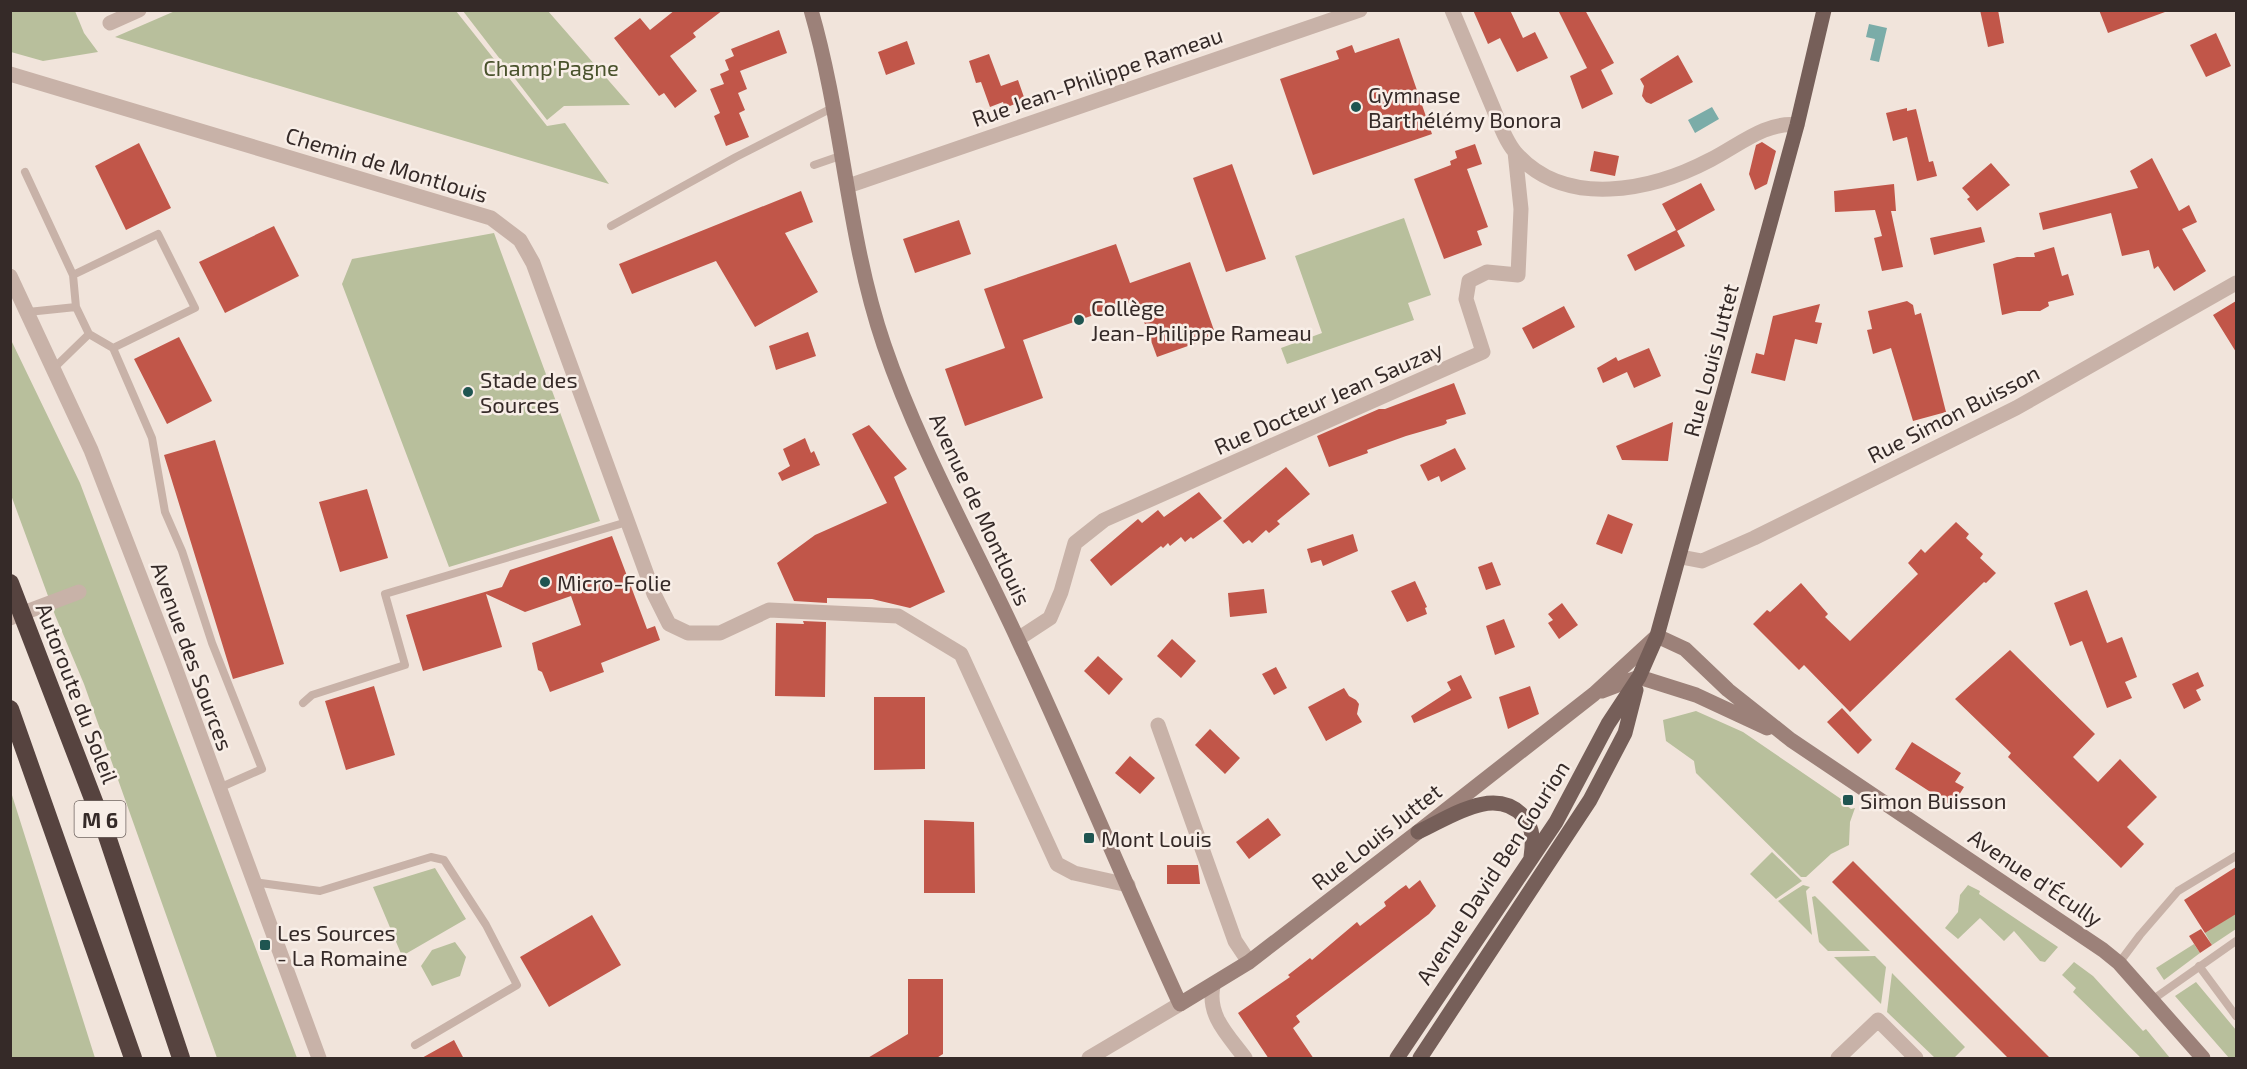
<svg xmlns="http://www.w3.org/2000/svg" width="2247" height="1069" font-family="'Exo 2',sans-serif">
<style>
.green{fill:#b8bf9c}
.water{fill:#7baca8}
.building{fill:#c15649}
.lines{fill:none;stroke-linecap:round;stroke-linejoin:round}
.lane{stroke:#c8b2a8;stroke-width:8}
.street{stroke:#c8b2a8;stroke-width:15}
.secondary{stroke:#9c8179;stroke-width:15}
.primary{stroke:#765f59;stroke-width:15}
.highway{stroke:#56433f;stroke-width:18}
.poi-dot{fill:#1f5551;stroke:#f8eee7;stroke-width:2}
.labels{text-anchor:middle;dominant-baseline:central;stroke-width:5;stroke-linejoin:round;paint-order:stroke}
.shield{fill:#f8eee7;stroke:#706561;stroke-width:1.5}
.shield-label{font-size:21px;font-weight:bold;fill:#352a28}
.park-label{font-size:22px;fill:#49522c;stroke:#f8eee7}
.street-label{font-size:22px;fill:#352a28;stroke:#f8eee7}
.poi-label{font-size:22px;fill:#352a28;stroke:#f8eee7;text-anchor:start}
</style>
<rect width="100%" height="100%" fill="#f1e4db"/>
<path class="green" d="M10,11H75L84,33L98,52L43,61L11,52Z
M175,11H456L547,126L565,123L609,184L115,37Z
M463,11H548L630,105L564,106L547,120Z
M1404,218L1431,295L1408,303L1414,320L1287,364L1281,348L1322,333L1295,256Z
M494,233L600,521L449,567L342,284L352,259Z
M11,340L80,483L297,1058H217L84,684L55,615L11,495Z
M1696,711L1743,732L1841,799L1840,801L1851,809L1855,808L1850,822L1849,845L1831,854L1806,877H1801L1696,773L1694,761L1666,741L1663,720Z
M10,792H11L95,1058H11Z
M1772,852L1802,881L1776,899L1750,874Z
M435,868L466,919L402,956L373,887Z
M1803,885L1810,887L1806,891L1812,935L1778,901Z
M1968,885L1980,891L1979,894L2058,947L2045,962L2040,961L2014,931L2004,941L1980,918L1958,939L1945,928L1958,912L1960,895Z
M1815,896L1870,951H1828L1819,942L1812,897Z
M2236,913V929L2212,945L2205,933Z
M455,942L466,957L460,976L432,986L421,966L432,950Z
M2194,944L2200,953L2164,980L2156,968Z
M1875,956L1886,967L1881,1004L1834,957Z
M2074,962L2093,976L2143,1031L2146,1029L2170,1058H2141L2073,992L2076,988L2062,975Z
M1892,973L1965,1047L1954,1058H1935L1887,1012Z
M2196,982L2236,1030V1058H2229L2175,996Z"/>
<path class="water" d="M1869,24L1887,28L1879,62L1870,60L1875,39L1866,37Z
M1712,107L1719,119L1695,133L1688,120Z"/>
<path class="building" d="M675,10H723L693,33L696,37L670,56L697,91L675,108L664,93L659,96L614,38L640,18L650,30Z
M1473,10H1510L1523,38L1535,32L1548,58L1517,72L1500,38L1488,44Z
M1558,10H1585L1614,63L1601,70L1613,94L1582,109L1570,76L1587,68Z
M1980,10H1998L2004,43L1988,47Z
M2099,10H2165V12L2108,33Z
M779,30L787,53L740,71L747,89L738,93L745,110L739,113L749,137L726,146L714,116L720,113L710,89L724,84L720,74L729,70L725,60L734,56L731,49Z
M2216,33L2231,66L2206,77L2190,45Z
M1399,38L1432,134L1313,175L1280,79L1339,59L1336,51L1352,45L1355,53Z
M907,41L915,64L886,75L878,52Z
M989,54L1001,86L1018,80L1025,100L1005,108L1003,102L990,107L981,82L976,83L969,61Z
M1678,55L1693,82L1651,104L1646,102L1642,96L1644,86L1640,79Z
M1907,108V111L1916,109L1929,162L1933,161L1937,176L1917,181L1907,137L1893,141L1886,113Z
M1762,142L1776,151L1767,184L1755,190L1749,174L1756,145Z
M139,143L171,208L126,230L95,166Z
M1475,144L1482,164L1467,169L1488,227L1477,231L1482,245L1444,259L1414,179L1451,165L1450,161L1457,158L1455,151Z
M1594,151L1619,156L1615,176L1590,171Z
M2152,158L2179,211L2189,205L2197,222L2182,229L2206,271L2174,291L2158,266L2154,269L2149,250L2122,256L2111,213L2043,230L2039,213L2138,188L2130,171Z
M1991,163L2010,185L1977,211L1967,199L1970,197L1962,188Z
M1232,164L1266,259L1226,272L1193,178Z
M1701,183L1715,210L1677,231L1685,246L1635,271L1627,255L1676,230L1662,204Z
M1894,184L1896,211H1891L1903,267L1882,271L1874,238L1882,236L1875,210L1835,212L1834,191Z
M801,191L813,222L785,233L818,292L755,327L716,261L632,294L619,264Z
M959,220L971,254L915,273L903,239Z
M274,226L299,276L225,313L199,262Z
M1981,227L1985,242L1934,255L1930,238Z
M1116,244L1130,283L1190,262L1216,336L1157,357L1136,300L1023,340L1043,398L965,426L945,369L1005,348L984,289Z
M2054,247L2062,276L2068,274L2074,295L2048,302L2049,306L2040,311H2018L2002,315L1993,264L2017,257H2035L2034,253Z
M1907,301L1913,305L1915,315L1921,313L1946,412L1913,421L1891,348L1873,354L1867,330L1872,329L1868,311Z
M2236,301V352L2213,315Z
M1820,304L1815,322L1822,323L1817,344L1795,339L1785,381L1751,373L1756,353L1764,355L1773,316Z
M1564,306L1575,327L1533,349L1522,328Z
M808,332L816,356L776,370L769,346Z
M179,337L212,401L167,424L134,359Z
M1649,348L1661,376L1634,388L1627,372L1603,383L1597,368L1616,357L1618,361Z
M1454,383L1466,414L1446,420L1447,423L1444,425L1406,436L1367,450L1368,453L1329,467L1317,436L1379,409H1385Z
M1673,422L1668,461L1622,460L1616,446Z
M869,425L907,469L894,477L945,592L910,608L872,599L827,598V603L794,601L777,563L815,535L887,503L852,434Z
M805,438L811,453L814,451L820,465L782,481L778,473L790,466L783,449Z
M215,440L284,664L233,679L164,455Z
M1455,448L1466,469L1441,482L1439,476L1428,481L1420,465Z
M1286,467L1310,494L1277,521L1280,524L1269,533L1266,530L1252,543L1249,540L1243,544L1223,521Z
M367,489L388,558L340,572L319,502Z
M1199,492L1222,518L1193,539L1191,537L1185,542L1181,537L1170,546L1168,543L1163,548L1161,546L1111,586L1090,560L1138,519L1142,523L1158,510L1164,517Z
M1608,514L1633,524L1622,554L1596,544Z
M1956,522L1969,534L1966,538L1983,554L1980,558L1996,573L1986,583L1984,582L1850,712L1804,665L1799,670L1753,624L1767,610L1770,612L1801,583L1828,614L1825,617L1850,641L1918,574L1908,563L1921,549L1925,553Z
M1353,534L1358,551L1323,566L1321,560L1311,563L1307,549Z
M612,536L647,629L655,626L660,640L601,663L604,672L550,692L542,672L538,670L532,643L581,625L571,596L525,612L486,594L502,647L423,671L406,615L502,587L510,570Z
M1492,562L1501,585L1486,590L1478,567Z
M1415,581L1427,607L1425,608L1427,614L1407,622L1391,591Z
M1264,589L1267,613L1230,617L1228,593Z
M2087,590L2107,643L2122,637L2137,677L2125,682L2132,698L2107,708L2082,641L2070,646L2054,603Z
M1562,603L1578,625L1559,639L1548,623L1553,620L1548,614Z
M1504,619L1515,647L1495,655L1486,626Z
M803,621L826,622L825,697L775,696L776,623L804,624Z
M1172,639L1196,661L1181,678L1157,656Z
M2010,650L2095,734L2073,757L2098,782L2120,759L2157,797L2127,827L2144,844L2121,868L2008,757L2011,753L1955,699Z
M1098,656L1123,679L1109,695L1084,671Z
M1276,667L1287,688L1274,695L1262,674Z
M2198,672L2204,686L2196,690L2201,700L2184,709L2172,684Z
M1461,675L1472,698L1414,723L1411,716L1451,690L1447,682Z
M374,686L395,755L346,770L325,701Z
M1530,686L1539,714L1508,729L1499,697Z
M1344,688L1349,696L1356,700L1359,704L1357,714L1362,722L1326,741L1308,707Z
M874,697H925V769L874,770Z
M1842,708L1872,740L1858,754L1827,722Z
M1210,729L1240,758L1225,774L1195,745Z
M1912,742L1961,773L1955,782L1964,787L1952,806L1895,769Z
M1130,756L1155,778L1140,794L1115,773Z
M1268,818L1281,835L1249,859L1236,842Z
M924,820L974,822L975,893H924Z
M1853,861L2051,1059H2009L1832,882Z
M1167,865H1198L1200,884H1167Z
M2236,867V914L2205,933L2184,900Z
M1420,880L1436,906L1429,914L1296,1016L1300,1022L1293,1028L1314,1059H1269L1238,1013L1290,977L1288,975L1310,958L1312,960L1357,922L1360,926L1386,906L1384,902L1399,890L1406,885L1409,889Z
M592,915L621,965L549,1007L520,957Z
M2201,929L2212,945L2200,953L2189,936Z
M908,979H943V1054L935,1059H866L908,1034Z
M454,1040L464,1059H420Z"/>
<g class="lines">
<path class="lane" d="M814,165L843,155
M25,172L73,275L76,307L89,334L113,348L152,438L165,512L182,551L212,643L262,769L219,788
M611,226L736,157L834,107
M73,275L158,234L195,308L113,348
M28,312L76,307
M54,368L89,334
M303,703L312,695L405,665L385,594L627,522
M253,882L320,891L431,857L444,860L486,925L517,985L415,1045
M2119,963L2140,935L2178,891L2236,856
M2199,966L2236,1016
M2152,1000L2236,941"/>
<path class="street" d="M1452,10C1465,41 1478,72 1491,103C1498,119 1504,139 1515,152C1565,210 1653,190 1710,160C1738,146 1766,121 1797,125
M110,23L139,10
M10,74L491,218L520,240L533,263L654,594L669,624L688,633H720L769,610L898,616L961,654L1057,864L1074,873L1128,885
M848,186L1360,10
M10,276L91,450L173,662L319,1058
M1681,557L1702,561L1754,538L2016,408L2236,283
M10,618L79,592
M1018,639L1050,618L1061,592L1075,543L1104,520L1483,352L1466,299L1469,281L1487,272L1518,275L1521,209L1515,152
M1158,725L1235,941L1249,962
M1213,986C1207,1016 1228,1035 1245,1058
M1089,1058L1180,1004
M1838,1058L1878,1020L1916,1058"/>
<path class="secondary" d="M811,10C843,120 847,237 884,345C919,448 974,544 1019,642C1075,762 1125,884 1180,1004L1249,962L1418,832L1594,694L1657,636L1685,649L1728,690L1791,740L2103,950L2119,963L2203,1058
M1602,691L1639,677L1696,695L1767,728"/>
<path class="primary" d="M1418,832C1449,818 1495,784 1524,817C1534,829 1533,842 1531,857
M1397,1058L1556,822L1608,724L1639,677L1657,636L1797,125L1824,10
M1420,1058L1590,800L1625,733L1636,690"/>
<path class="highway" d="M10,583L105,830L181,1058
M10,709L133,1058"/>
</g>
<g class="poi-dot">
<circle cx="1356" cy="107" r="6"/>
<circle cx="1079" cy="320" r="6"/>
<circle cx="468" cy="392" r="6"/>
<circle cx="545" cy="582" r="6"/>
<rect x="1842" y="794" width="12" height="12" rx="3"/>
<rect x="1083" y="832" width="12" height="12" rx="3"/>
<rect x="259" y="939" width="12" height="12" rx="3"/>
</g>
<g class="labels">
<rect class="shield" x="74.5" y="801" width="51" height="36" rx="4.5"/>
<g class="shield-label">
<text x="100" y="819">M 6</text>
</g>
<g class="park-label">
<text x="551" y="67">Champ'Pagne</text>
</g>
<g class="street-label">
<text transform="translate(1097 76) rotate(-19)">Rue Jean-Philippe Rameau</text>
<text transform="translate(387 164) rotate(17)">Chemin de Montlouis</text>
<text transform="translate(1710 360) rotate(-75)">Rue Louis Juttet</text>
<text transform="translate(1328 397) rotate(-24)">Rue Docteur Jean Sauzay</text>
<text transform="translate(1953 413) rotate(-27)">Rue Simon Buisson</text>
<text transform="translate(981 509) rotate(65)">Avenue de Montlouis</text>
<text transform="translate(193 656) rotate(70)">Avenue des Sources</text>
<text transform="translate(78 693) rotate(69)">Autoroute du Soleil</text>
<text transform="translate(1376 836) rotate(-38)">Rue Louis Juttet</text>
<text transform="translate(1492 872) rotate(-57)">Avenue David Ben Gourion</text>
<text transform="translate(2036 877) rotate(34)">Avenue d'Écully</text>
</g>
<g class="poi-label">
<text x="1368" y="94">Gymnase<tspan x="1368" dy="25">Barthélémy Bonora</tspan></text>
<text x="1091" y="307">Collège<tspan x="1091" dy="25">Jean-Philippe Rameau</tspan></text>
<text x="480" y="379">Stade des<tspan x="480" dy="25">Sources</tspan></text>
<text x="557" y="582">Micro-Folie</text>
<text x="1860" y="800">Simon Buisson</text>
<text x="1101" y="838">Mont Louis</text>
<text x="277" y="932">Les Sources<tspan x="277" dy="25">- La Romaine</tspan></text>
</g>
</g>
<rect width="2247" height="1069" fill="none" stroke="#352a28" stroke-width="24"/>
</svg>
